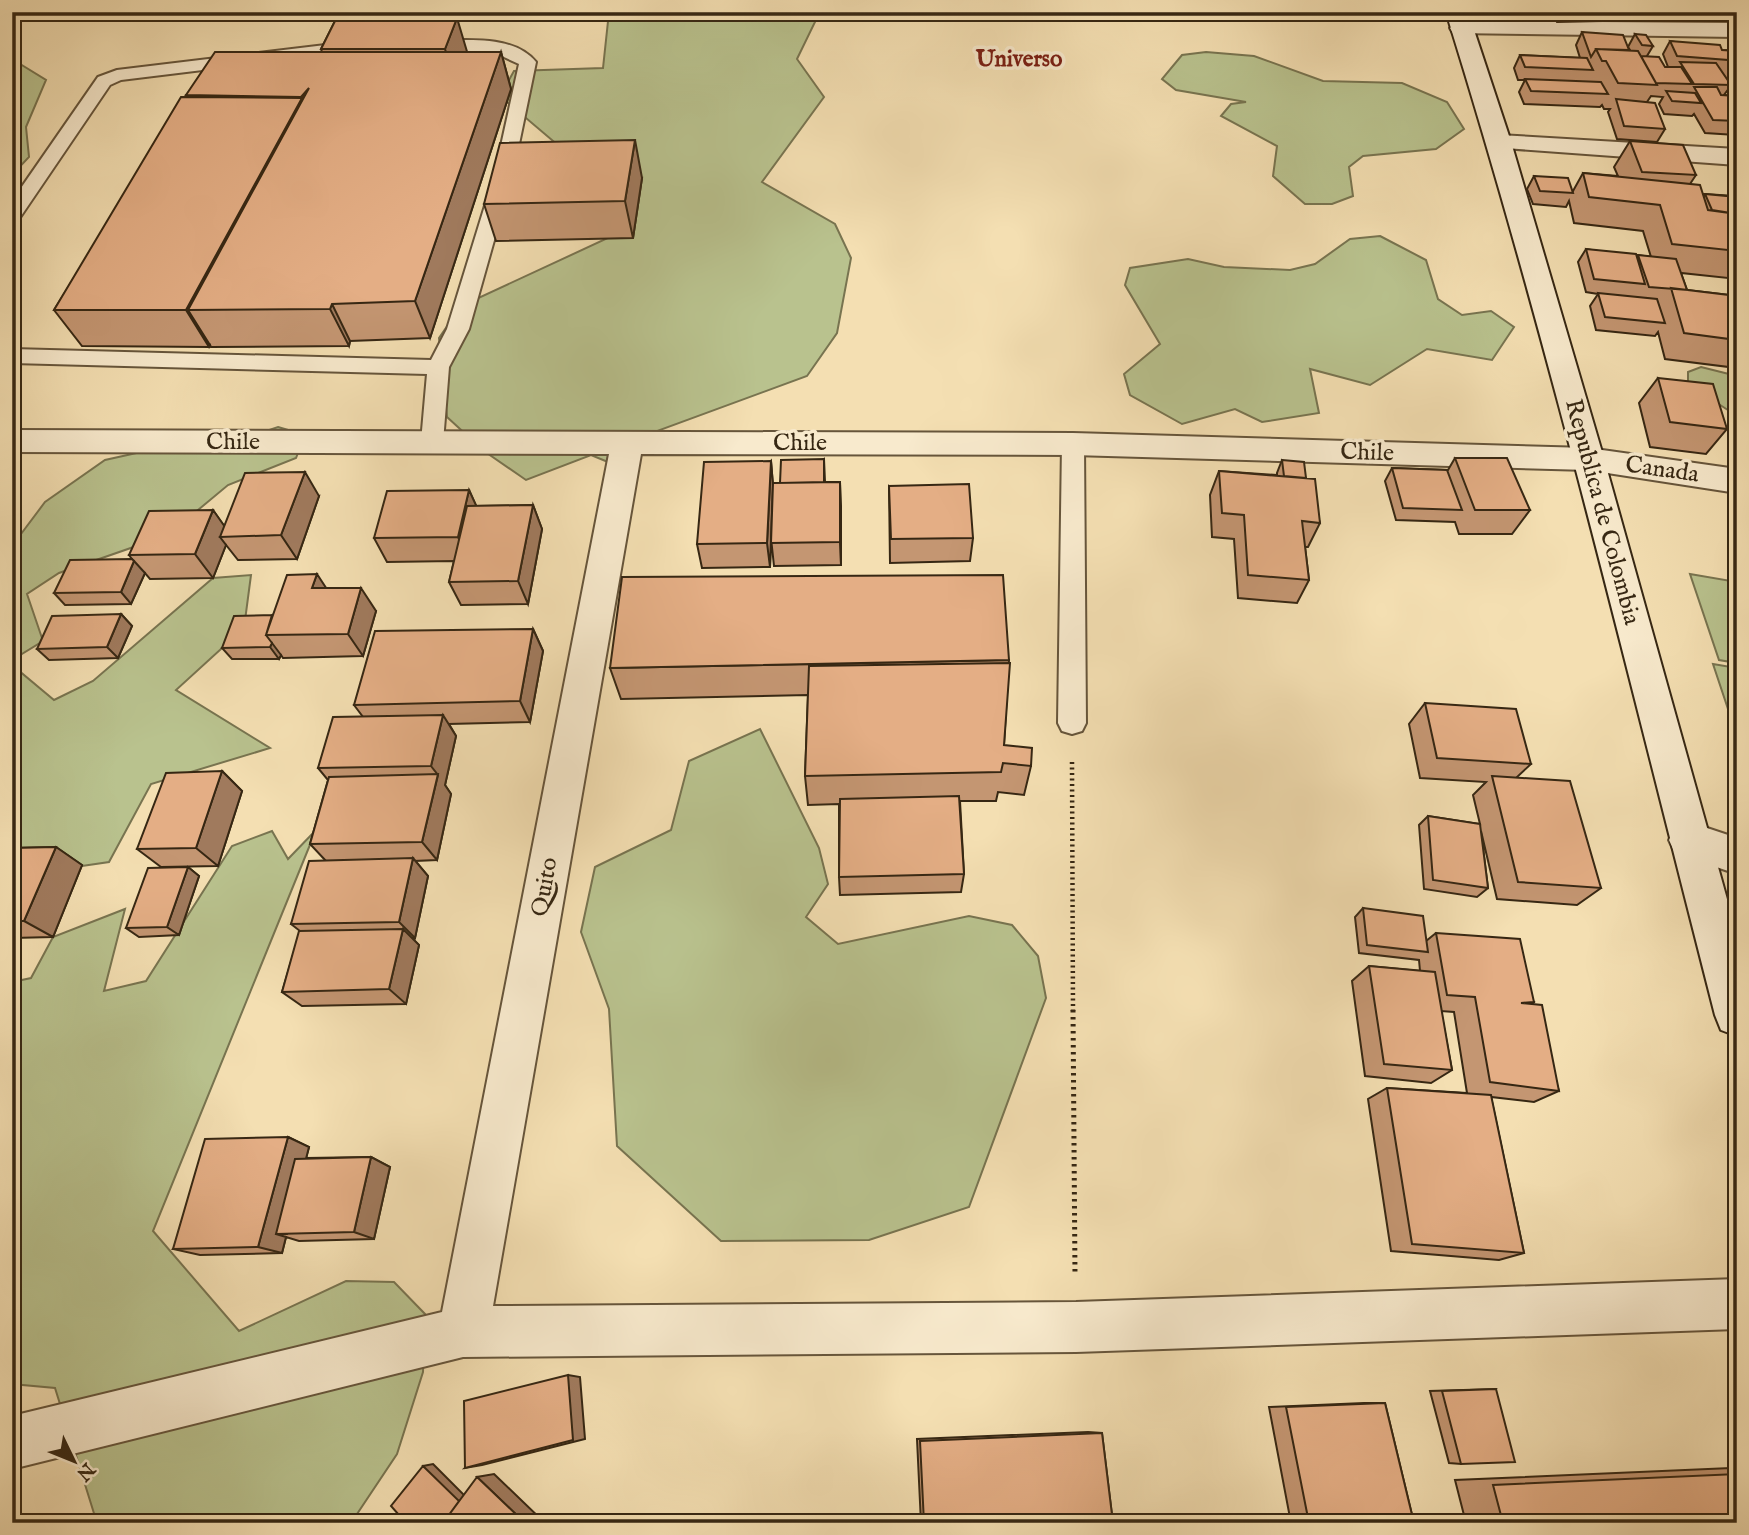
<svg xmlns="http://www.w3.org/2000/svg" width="1749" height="1535" font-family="'IM FELL English',serif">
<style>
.green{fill:#b9c28e;stroke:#787450;stroke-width:2}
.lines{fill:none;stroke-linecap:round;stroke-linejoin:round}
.lane-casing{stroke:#66553b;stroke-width:4}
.street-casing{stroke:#66553b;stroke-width:4}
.secondary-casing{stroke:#362713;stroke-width:4}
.path-far1{stroke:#362713;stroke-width:4.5;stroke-dasharray:2 3.5;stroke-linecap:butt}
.path{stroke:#362713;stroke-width:5;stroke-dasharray:2.5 4.5;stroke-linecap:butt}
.lane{fill:#f8eacd;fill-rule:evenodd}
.street{fill:#f8eacd;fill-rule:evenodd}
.secondary{fill:#f8eacd;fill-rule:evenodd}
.wall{fill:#c49672;stroke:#362713;stroke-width:2}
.shaded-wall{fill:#a07a5d;stroke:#362713;stroke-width:2}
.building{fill:#e4ae85;stroke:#362713;stroke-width:2}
.labels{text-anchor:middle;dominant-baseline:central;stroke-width:7;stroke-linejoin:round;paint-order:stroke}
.far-quarter-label{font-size:23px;font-weight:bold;fill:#7a1f14;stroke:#f8eacd}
.street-label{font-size:24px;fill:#362713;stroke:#f8eacd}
</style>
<rect width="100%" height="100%" fill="#f4dfb2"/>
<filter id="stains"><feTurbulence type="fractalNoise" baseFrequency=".00286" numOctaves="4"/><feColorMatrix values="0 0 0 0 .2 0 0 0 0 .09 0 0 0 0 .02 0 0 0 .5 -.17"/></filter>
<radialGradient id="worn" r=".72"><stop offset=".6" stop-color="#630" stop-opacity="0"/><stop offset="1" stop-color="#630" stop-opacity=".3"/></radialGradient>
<path class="green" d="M609,12H784L801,14L815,22L797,59L824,97L762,182L835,224L851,258L837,333L807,376L627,442L608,462L591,455L526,480L484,451L447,417L439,338L461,306L610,237L632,208L500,96L514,71L603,68Z
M1206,52L1254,56L1323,81L1402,83L1447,102L1464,129L1436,149L1363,156L1349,167L1353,196L1332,204H1305L1273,176L1277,146L1221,116L1231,104L1246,102L1176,90L1162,79L1182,55Z
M12,59L46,80L26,127L29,157L12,175Z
M1380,236L1426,260L1438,299L1462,315L1491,311L1514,327L1492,360L1427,349L1370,385L1310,369L1319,413L1262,422L1235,409L1182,424L1130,395L1124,374L1160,344L1125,285L1130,268L1188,259L1224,267L1290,270L1315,264L1350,239Z
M1701,367L1737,376V416L1688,384V372Z
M278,427L305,435L296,458L228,485L168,535L59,573L27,594L43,641L12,660V546L45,502L105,460L177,444L203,452Z
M1690,574L1737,582V663L1719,660Z
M251,575L244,628L176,690L270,748L151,784L109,862L82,866L12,853V665L54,700L93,681L213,578Z
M1713,664L1737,668V736Z
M760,729L819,848L828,884L806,917L838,944L969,916L1012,925L1038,956L1046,998L969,1207L869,1240L721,1241L617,1146L609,1009L581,932L595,867L671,830L689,761Z
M316,830L153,1231L239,1331L346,1281L394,1282L425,1314L423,1372L397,1454L351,1523H97L55,1388L12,1384V982L31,978L53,937L125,909L104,991L146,981L232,846L272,831L288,859Z"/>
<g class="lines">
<g class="lane-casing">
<path id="lane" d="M359,41L365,42V50L121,80L110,85L19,219L12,221V201L98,77L117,70Z
M427,41C461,41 512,33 536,62L513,173L469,329L449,367L443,442L440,448H424L421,442L427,374L12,363V349L431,360L447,329L495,173L519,64L493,52L421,50V42Z
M1073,436L1081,438L1084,444L1086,723L1082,731L1072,734L1062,731L1058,723L1062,444L1065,438Z"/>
</g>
<g class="street-casing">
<path id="street" d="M1461,21L1737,23V37L1453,33L1450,28Z
M1499,135L1737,149V165L1490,147L1487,142L1490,137Z
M12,430L1073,433L1588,448L1737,469V493L1588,470L1073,455L641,454L493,1306L1076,1302L1737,1279V1329L1076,1352L463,1357L12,1469V1416L442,1312L609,454L12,452Z
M1689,822L1737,838V874L1675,853L1669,840L1675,827Z"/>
</g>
<g class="secondary-casing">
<path id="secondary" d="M1446,12H1468L1511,142L1604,459L1737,935V1036L1721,1030L1715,1015C1629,680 1549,342 1446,12Z"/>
</g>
<path class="path-far1" d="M1072,762L1073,1011"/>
<path class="path" d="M1073,1010L1075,1275"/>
<use href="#lane" class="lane"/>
<use href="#street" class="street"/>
<use href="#secondary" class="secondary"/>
</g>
<path class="wall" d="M1551,12H1607L1602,21L1557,22Z
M1703,12H1737V18H1715L1711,13Z
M337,17L467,52H501L511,89L430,338L350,341L349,346L211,347L210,345L209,347L82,346L54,310L187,97L186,95L322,52L321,49Z
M1582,32L1630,50L1628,47L1635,34L1653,46L1647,56L1665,67H1668L1663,54L1670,41L1722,50L1737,51V87H1730L1724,95L1737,96V145L1734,136L1736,135L1705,133L1694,114L1692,116L1664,114L1659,104L1663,97L1651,96L1647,102L1665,129L1657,142L1617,139L1608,112L1610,109H1604L1602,105L1600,107L1524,104L1519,92L1525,80H1518L1514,68L1520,55L1580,58L1576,45Z
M1630,141L1696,175L1690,184L1704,196L1705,194L1735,196L1737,193V279L1681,273L1687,290L1737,296V368L1665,359L1658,332L1655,336L1596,330L1590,306L1598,294L1586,292L1578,262L1586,249L1637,257L1638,255L1651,257L1643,231L1574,223L1569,201L1566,207L1533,204L1527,189L1534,176L1573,191L1583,173L1618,176L1614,167Z
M642,178L633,238L496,241L484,204Z
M1658,378L1727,429L1706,454L1650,447L1639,403Z
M1455,458L1530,510L1512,534H1459L1455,522L1396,520L1385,481L1392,468L1448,470Z
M824,459L825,482H840L841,565L774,566L771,538L770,567L702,568L697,544L771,461L773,485L780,483Z
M1282,460L1306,478L1320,523L1308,547H1305L1309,580L1297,603L1238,598L1234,539L1212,537L1210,495L1219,471L1277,475V473Z
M889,486L973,538L970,561L890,563Z
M469,490L476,506L533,505L542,529L528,604L461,605L449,582L454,561L387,562L374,538Z
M319,496L297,559L238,560L226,545L213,578L150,579L145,573L131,604L65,605L54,593L132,559L129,555L213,510L224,526Z
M1737,518V553L1730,524Z
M326,588L376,611L363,656L283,658L281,655L279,659H232L222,648L272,615Z
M121,614L132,626L118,658L49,660L37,649Z
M533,629L543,651L530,722L449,724L456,736L445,785L451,794L437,860L415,861L428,876L415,938H412L419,945L406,1004L302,1006L282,992L300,931L291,924L326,861L310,844L328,780L318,768L363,717L354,705Z
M1009,660L1004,745L1031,766L1024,795L998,792L996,801H960L964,874L961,892L840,895L839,877V804L808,805L805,776L808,695L621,699L610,668Z
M1425,703L1531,764L1517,777L1601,888L1577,905L1497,899L1481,831L1488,888L1477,897L1424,889L1419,825L1428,816L1480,824L1473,795L1486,782L1420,778L1409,724Z
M222,771L242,791L218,866L161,867L137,849Z
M56,847L82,865L53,937L12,938V848Z
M188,867L199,876L179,935L139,937L126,928Z
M1363,908L1426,941L1436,933L1534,1002L1532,1004L1559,1091L1534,1102L1491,1097L1524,1253L1499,1260L1391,1251L1368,1099L1387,1088L1467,1093L1454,1012L1441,1011L1452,1070L1431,1083L1365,1076L1352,981L1369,966L1420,971L1419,960L1359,953L1355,917Z
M288,1137L309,1147L306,1158L371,1157L390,1167L374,1239L299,1241L286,1237L282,1253L200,1255L173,1249Z
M1496,1389L1461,1464L1449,1463L1430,1391Z
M1364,1403H1385L1414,1523H1291L1269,1407Z
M1088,1432L1102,1433L1113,1523H921L917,1439Z
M1731,1468L1737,1469V1523H1466L1455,1480Z"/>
<path class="shaded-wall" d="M457,18L468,55L456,86L445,49Z
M501,52L511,89L430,338L415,301Z
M309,88L188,310L210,345L209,347L186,310L302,98L301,97Z
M635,140L642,178L633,238L625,201Z
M332,304L350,341L349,346L330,309Z
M771,461L773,486L770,567L767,543Z
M305,472L319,496L297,559L281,535Z
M840,482L841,506V565L840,542Z
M469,490L480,514L469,561L458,537Z
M533,505L542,529L528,604L518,581Z
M213,510L230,534L220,537L226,545L213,578L195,554Z
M134,561L145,573L131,604L121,592Z
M317,574L332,597L312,588Z
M361,588L376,611L363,656L348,634Z
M121,614L132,626L118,658L107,647Z
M533,629L543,651L530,722L520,701Z
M272,643L281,655L279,659L270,647Z
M443,715L456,736L445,785L451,794L437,860L422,842L438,775L431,766Z
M222,771L242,791L218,866L196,848Z
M56,847L82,865L53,937L24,921Z
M413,858L428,876L415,938L399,922Z
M188,867L199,876L179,935L167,927Z
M403,929L419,945L406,1004L389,989Z
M288,1137L309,1147L287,1234H276L286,1237L282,1253L258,1247Z
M371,1157L390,1167L374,1239L354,1232Z
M568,1375L580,1377L585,1439L482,1465L465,1468Z
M433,1464L473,1504L459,1523L423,1466Z
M494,1474L545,1523H525L477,1477Z"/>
<path class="building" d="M337,17L457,18L445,49H321Z
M1582,32L1623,35L1629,50L1596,49L1591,57Z
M1635,34L1646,35L1653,46L1642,45Z
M1670,41L1720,45L1722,50L1737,51V74H1734L1728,60L1677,56Z
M1596,49L1638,51L1657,85L1618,83L1606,61H1602Z
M215,52H501L415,301L332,304L330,309L188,310L309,88L301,97L186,95Z
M1520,55L1587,58L1593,70L1525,67Z
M1641,56L1659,57L1665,67H1681L1692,84L1656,83Z
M1680,62L1716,63L1731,85L1694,84Z
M1525,79L1601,82L1608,94L1531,91Z
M1694,87H1717L1721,95L1737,96V121L1713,120Z
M1666,91L1695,93L1701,103L1672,101Z
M181,97L302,98L186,310H54Z
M1616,99L1655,103L1665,129L1624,126Z
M635,140L625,201L484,204L500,143Z
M1630,141L1683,145L1696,175L1642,172Z
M1583,173L1700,185L1708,210L1737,214V251L1672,244L1660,205L1589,197Z
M1534,176L1568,178L1573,193L1540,191Z
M1705,194L1737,197V214L1712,210Z
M1586,249L1636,254L1645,284L1594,279Z
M1638,255L1676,259L1687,290L1649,287Z
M1671,288L1737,296V340L1684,333Z
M1598,293L1657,299L1665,323L1605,317Z
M1658,378L1713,384L1727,429L1670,422Z
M1455,458H1507L1530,510H1475Z
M824,459V482L780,483L781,460Z
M1282,460L1304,462L1306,478L1284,476Z
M771,461L767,543L697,544L704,462Z
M1392,468L1447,470L1462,510L1403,508Z
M1219,471L1315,479L1320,523L1302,521L1309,580L1248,575L1244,515L1222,513Z
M305,472L281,535L220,537L245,473Z
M840,482V542L771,543L773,483Z
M969,484L973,538L891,539L889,486Z
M469,490L458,537L374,538L387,491Z
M533,505L518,581L449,582L467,506Z
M213,510L195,554L129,555L149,511Z
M132,559L134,561L121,592L54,593L70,560Z
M317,574L312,588H361L348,634L266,635L287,575Z
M1003,575L1009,660L610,668L622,577Z
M121,614L107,647L37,649L52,616Z
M272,615L266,635L272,643L270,647L222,648L234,616Z
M533,629L520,701L354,705L375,631Z
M1010,663L1004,745L1032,748L1031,766L1003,763L1001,772L805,776L809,666Z
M1425,703L1516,709L1531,764L1437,758Z
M443,715L431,766L318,768L333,717Z
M222,771L196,848L137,849L166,773Z
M438,774L422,842L310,844L329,777Z
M1492,776L1570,781L1601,888L1518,882Z
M959,796L964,874L839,877L840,799Z
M1428,816L1480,824L1488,888L1433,880Z
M56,847L24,921H12V848Z
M413,858L399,922L291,924L309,861Z
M188,867L167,927L126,928L148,868Z
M1363,908L1423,916L1428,952L1367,945Z
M403,929L389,989L282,992L299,931Z
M1436,933L1520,939L1534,1002L1521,1003L1542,1005L1559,1091L1490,1082L1475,997L1447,995Z
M1369,966L1435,972L1452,1070L1384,1064Z
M1387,1088L1491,1095L1524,1253L1412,1244Z
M288,1137L258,1247L173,1249L205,1139Z
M371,1157L354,1232L276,1234L295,1159Z
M568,1375L573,1440L465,1468L464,1401Z
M1496,1389L1515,1462L1461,1464L1442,1391Z
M1385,1403L1414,1523H1309L1286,1407Z
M1102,1433L1113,1523H924L920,1441Z
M423,1466L459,1501L443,1523H406L391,1506Z
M1737,1474V1523H1503L1493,1485Z
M477,1477L525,1523H443Z"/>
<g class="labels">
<g class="far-quarter-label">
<text x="1019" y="59">Universo</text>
</g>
<g class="street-label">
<text x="233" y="442">Chile</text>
<text x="800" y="443">Chile</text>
<text transform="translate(1367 453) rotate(2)">Chile</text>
<text transform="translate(1662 470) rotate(8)">Canada</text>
<text transform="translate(1602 512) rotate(75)">Republica de Colombia</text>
<text transform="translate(545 887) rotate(-80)">Quito</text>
</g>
</g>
<rect width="1749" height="1535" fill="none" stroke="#f4dfb2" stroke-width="42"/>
<rect x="14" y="14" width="1721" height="1507" fill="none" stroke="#362713" stroke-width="3.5"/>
<rect x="21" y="21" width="1707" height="1493" fill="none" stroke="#362713" stroke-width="2"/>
<g transform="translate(74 1461) rotate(133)" stroke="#f8eacd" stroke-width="5" paint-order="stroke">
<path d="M0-5L12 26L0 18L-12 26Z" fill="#362713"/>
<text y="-10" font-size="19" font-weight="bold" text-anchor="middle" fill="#362713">N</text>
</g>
<rect width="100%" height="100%" filter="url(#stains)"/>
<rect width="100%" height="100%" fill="url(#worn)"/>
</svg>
